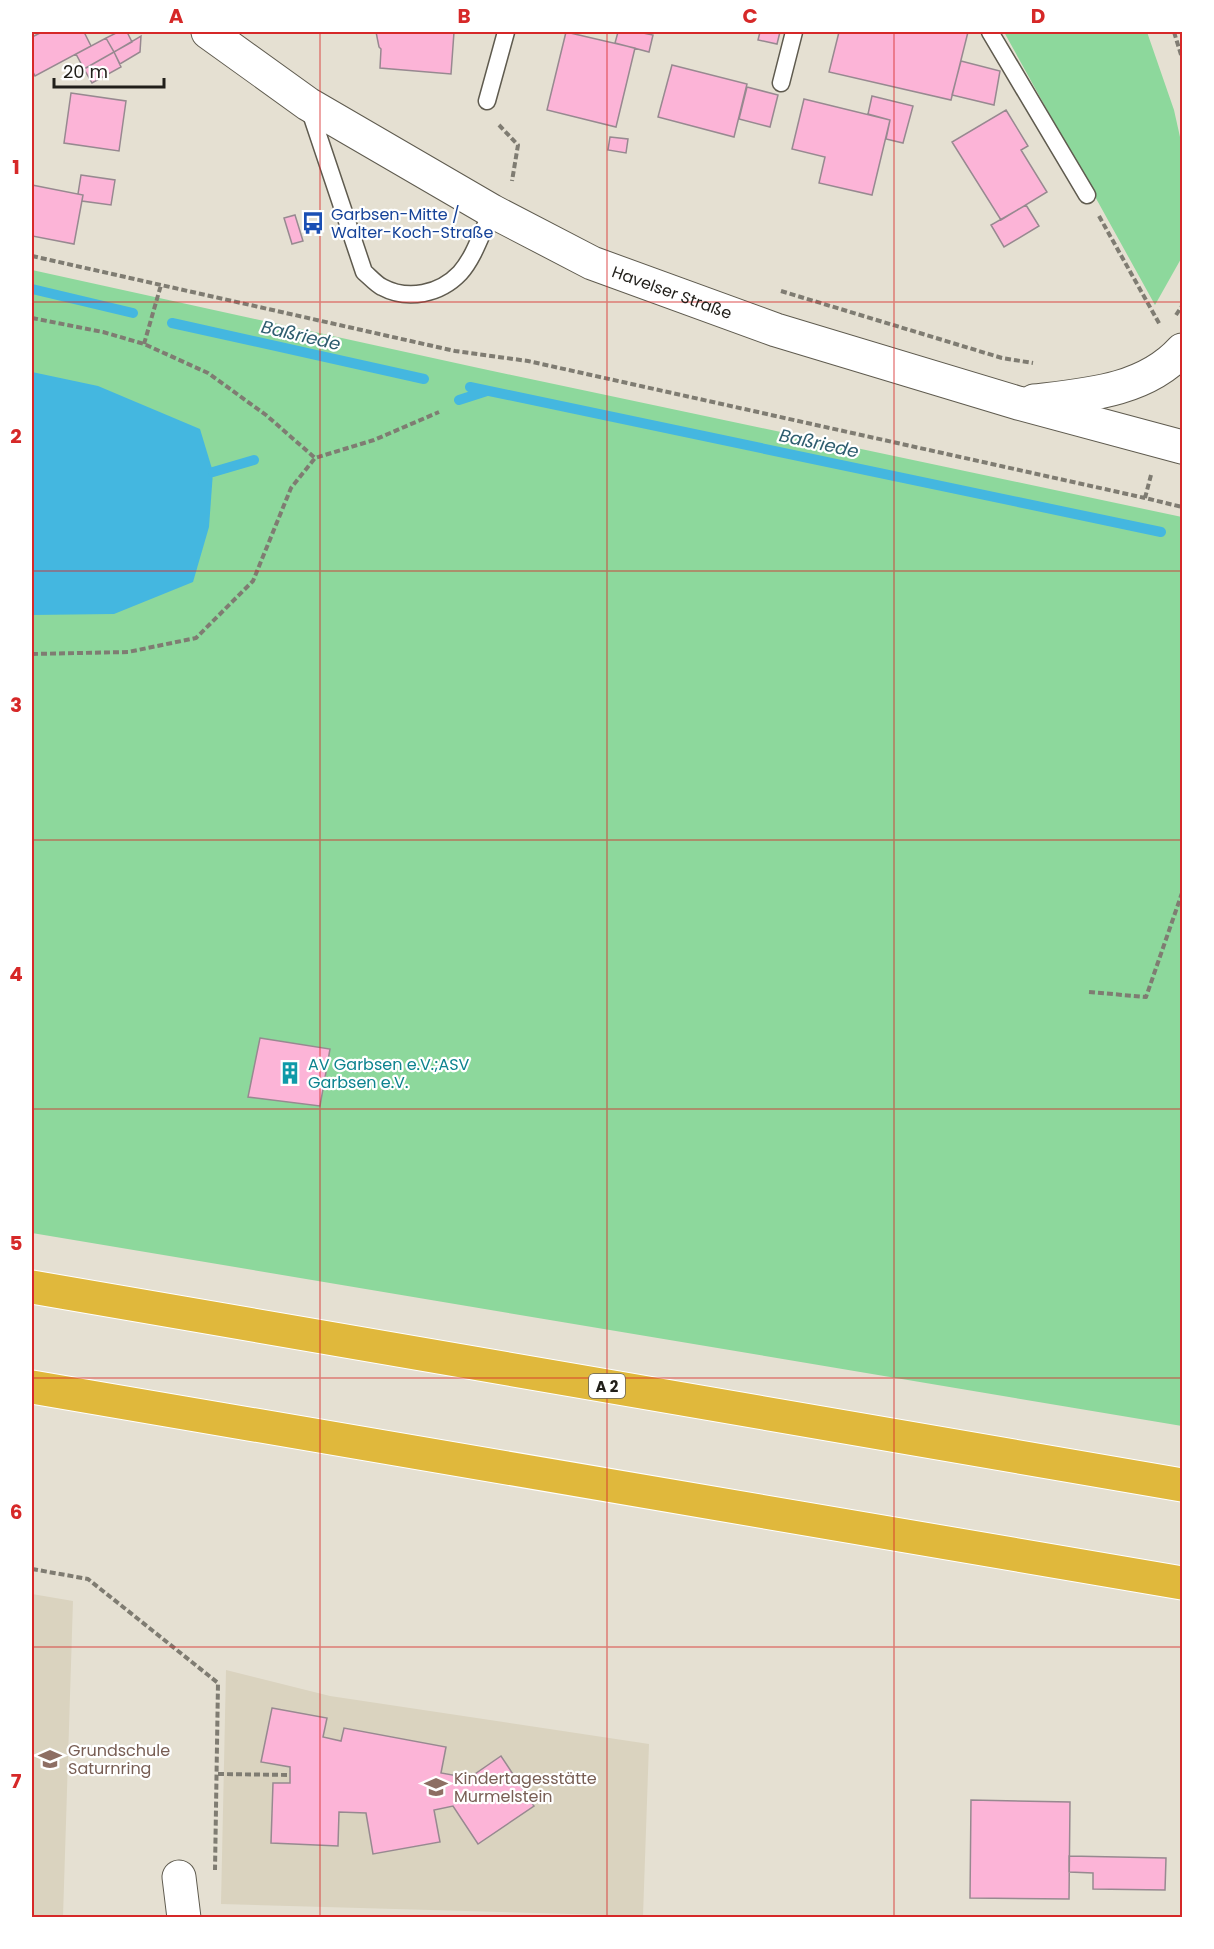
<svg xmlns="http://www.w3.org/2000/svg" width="1214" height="1949" font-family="Poppins,sans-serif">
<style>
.built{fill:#dad3bf}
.green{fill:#8dd89c}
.water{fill:#44b7e0}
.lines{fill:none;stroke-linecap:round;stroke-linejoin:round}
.stream{stroke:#44b7e0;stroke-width:10}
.building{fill:#fcb4d7;stroke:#978990;stroke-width:1.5}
.service-casing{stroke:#5f5b4f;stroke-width:19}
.minor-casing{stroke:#5f5b4f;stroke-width:35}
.tertiary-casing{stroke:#5f5b4f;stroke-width:35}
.motorway-casing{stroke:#fff;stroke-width:35}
.path{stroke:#7f7c72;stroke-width:4;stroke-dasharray:6 3;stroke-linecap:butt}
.service{stroke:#fff;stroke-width:16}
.minor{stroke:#fff;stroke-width:33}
.tertiary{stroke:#fff;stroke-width:33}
.motorway{stroke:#e0b83c;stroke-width:33}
.grid{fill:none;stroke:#d62828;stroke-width:1.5;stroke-opacity:0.55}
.labels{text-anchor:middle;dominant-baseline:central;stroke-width:4.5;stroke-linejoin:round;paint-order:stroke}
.shield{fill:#fff;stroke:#64625f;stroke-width:1.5}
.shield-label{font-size:15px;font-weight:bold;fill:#211f1a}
.transit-label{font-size:16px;fill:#164399;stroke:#fff;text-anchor:start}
.street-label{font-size:16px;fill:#211f1a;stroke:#fff}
.culture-label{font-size:16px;fill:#0d838f;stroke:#fff;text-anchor:start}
.education-label{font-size:16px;fill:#785e54;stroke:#fff;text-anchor:start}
.water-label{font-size:18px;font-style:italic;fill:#2e5d6f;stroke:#fff}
.neatline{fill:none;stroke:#d62828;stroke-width:2}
.grid-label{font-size:20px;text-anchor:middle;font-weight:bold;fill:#d62828}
</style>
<rect width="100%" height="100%" fill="#e5e0d2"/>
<path class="built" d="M32,1594L73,1601L63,1917H32Z
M226,1670L330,1696L649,1744L643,1916L221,1904Z"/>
<path class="green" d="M1004,32H1147L1174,110L1182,146V257L1155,305Z
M32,270L474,367L1182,517V1426L32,1233Z"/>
<path class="water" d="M32,372L98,386L200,429L213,472L209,527L193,582L114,614L32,615Z"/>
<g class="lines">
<path class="stream" d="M32,289L133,313
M172,323L424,379
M470,387L1161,532
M459,400L487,391
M213,472L254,460"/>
</g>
<path class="building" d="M42,32H84L91,46L35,76L32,70V37Z
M118,32H127L132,42L114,52L106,38Z
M376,32H454L451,74L380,68L381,49L379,47Z
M566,32L635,48L616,127L547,110Z
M618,32H638L653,35L649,52L615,43Z
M760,32H780L777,44L758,40Z
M839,32H968L951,100L829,72Z
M141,36L140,52L120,64L114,52Z
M106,38L114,52L84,69L76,54Z
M114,52L121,67L92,83L84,69Z
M961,61L1000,71L994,105L952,95Z
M672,65L747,84L734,137L658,117Z
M747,87L778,95L770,127L739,119Z
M71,93L126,101L119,151L64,143Z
M872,96L913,106L903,143L886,139L890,120L868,114Z
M804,99L890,120L872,195L819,183L825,157L792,149Z
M1006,110L1028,146L1021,150L1047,192L1001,220L952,142Z
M610,137L628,139L626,153L608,150Z
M81,175L115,180L111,205L82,201L83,195L78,194Z
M32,185L83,195L74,244L32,236Z
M1026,205L1039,226L1004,247L991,225Z
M295,215L303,241L292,244L284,218Z
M260,1038L330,1049L320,1106L248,1097Z
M272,1708L327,1718L323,1737L341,1741L344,1728L446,1747L441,1773L469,1778L501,1756L534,1806L478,1844L453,1806L434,1810L440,1842L373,1854L366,1813L339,1812L338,1846L271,1843L273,1783H290V1767L261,1762Z
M971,1800L1070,1802L1069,1899L970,1898Z
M1069,1856L1166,1858L1165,1890L1093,1889V1873L1069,1872Z"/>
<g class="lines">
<g class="service-casing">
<path id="service" d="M990,32L1087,195
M781,83L794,32
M487,101L506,32
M309,108L364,272C370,277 376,284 382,287C408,301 440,294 460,273C475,256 482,231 492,211"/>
</g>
<g class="minor-casing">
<path id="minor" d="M179,1877L184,1918"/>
</g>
<g class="tertiary-casing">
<g id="tertiary">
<path id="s1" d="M208,32L308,104L492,211L592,263L776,330L1018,403L1182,447"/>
<path d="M1034,401C1086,395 1145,391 1182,350"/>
</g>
</g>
<g class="motorway-casing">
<path id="motorway" d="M32,1287L1182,1485
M32,1387L1182,1583"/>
</g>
<path class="path" d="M1174,32L1182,58
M499,125L518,145L512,181
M1099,216L1160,325
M32,256L455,351L528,361L1145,498
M781,291L1002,358L1033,363
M1176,315L1182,306
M32,318L103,332L144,344L208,373L266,415L315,458
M144,344L161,285
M1151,475L1145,498L1182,507
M32,654L128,652L196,638L253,581L291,488L315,458L374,440L439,412
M1089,992L1146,997L1182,893
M32,1569L88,1579L218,1683L215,1870
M218,1774L290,1775"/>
<use href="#service" class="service"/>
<use href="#minor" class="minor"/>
<use href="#tertiary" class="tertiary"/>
<use href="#motorway" class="motorway"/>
</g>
<path class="grid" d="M320,32V1918M607,32V1918M894,32V1918M32,302H1182M32,571H1182M32,840H1182M32,1109H1182M32,1378H1182M32,1647H1182"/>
<defs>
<g id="bus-bare" transform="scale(1.8)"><path d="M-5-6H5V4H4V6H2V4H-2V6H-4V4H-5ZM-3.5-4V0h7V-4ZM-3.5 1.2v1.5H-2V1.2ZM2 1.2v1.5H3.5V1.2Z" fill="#1a4fb4" stroke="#fff" stroke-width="2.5" paint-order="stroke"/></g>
<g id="building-bare" transform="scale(1.8)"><path d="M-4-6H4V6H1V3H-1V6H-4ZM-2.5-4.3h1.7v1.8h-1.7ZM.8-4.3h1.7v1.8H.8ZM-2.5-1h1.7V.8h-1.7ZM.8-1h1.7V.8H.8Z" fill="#0f9aa8" stroke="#fff" stroke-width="2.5" paint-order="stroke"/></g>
<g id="school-bare" transform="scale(1.8)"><path d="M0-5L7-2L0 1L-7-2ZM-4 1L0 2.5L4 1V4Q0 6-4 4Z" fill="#8d6e63" stroke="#fff" stroke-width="2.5" paint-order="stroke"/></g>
</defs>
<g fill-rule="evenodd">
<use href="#bus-bare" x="313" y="223"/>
<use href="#building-bare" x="290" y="1073"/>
<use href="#school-bare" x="50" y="1759"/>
<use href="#school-bare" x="436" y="1787"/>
</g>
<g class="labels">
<rect class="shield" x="589" y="1374" width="36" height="24" rx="4.5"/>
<g class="shield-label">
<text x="607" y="1386">A 2</text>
</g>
<g class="transit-label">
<text x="331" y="214">Garbsen-Mitte /<tspan x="331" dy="18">Walter-Koch-Straße</tspan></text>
</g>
<g class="street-label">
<text stroke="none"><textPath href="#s1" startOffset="534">Havelser Straße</textPath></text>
</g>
<g class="culture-label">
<text x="308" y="1064">AV Garbsen e.V.;ASV<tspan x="308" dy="18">Garbsen e.V.</tspan></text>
</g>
<g class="education-label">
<text x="68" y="1750">Grundschule<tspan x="68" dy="18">Saturnring</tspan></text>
<text x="454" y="1778">Kindertagesstätte<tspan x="454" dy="18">Murmelstein</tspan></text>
</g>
<g class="water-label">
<text transform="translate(301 335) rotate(13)">Baßriede</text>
<text transform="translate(819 443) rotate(12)">Baßriede</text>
</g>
</g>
<rect width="1214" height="1949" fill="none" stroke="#ffffff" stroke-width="66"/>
<path d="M54 78v9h110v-9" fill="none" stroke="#211f1a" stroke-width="3"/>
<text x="63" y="78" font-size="18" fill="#211f1a" stroke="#ffffff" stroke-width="4.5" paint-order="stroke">20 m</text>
<rect x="33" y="33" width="1148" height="1883" class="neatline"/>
<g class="grid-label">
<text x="176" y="23">A</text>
<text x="464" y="23">B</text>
<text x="750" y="23">C</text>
<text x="1038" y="23">D</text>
<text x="16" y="174">1</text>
<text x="16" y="443">2</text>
<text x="16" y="712">3</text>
<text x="16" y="981">4</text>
<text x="16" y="1250">5</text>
<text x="16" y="1519">6</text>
<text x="16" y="1788">7</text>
</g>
</svg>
